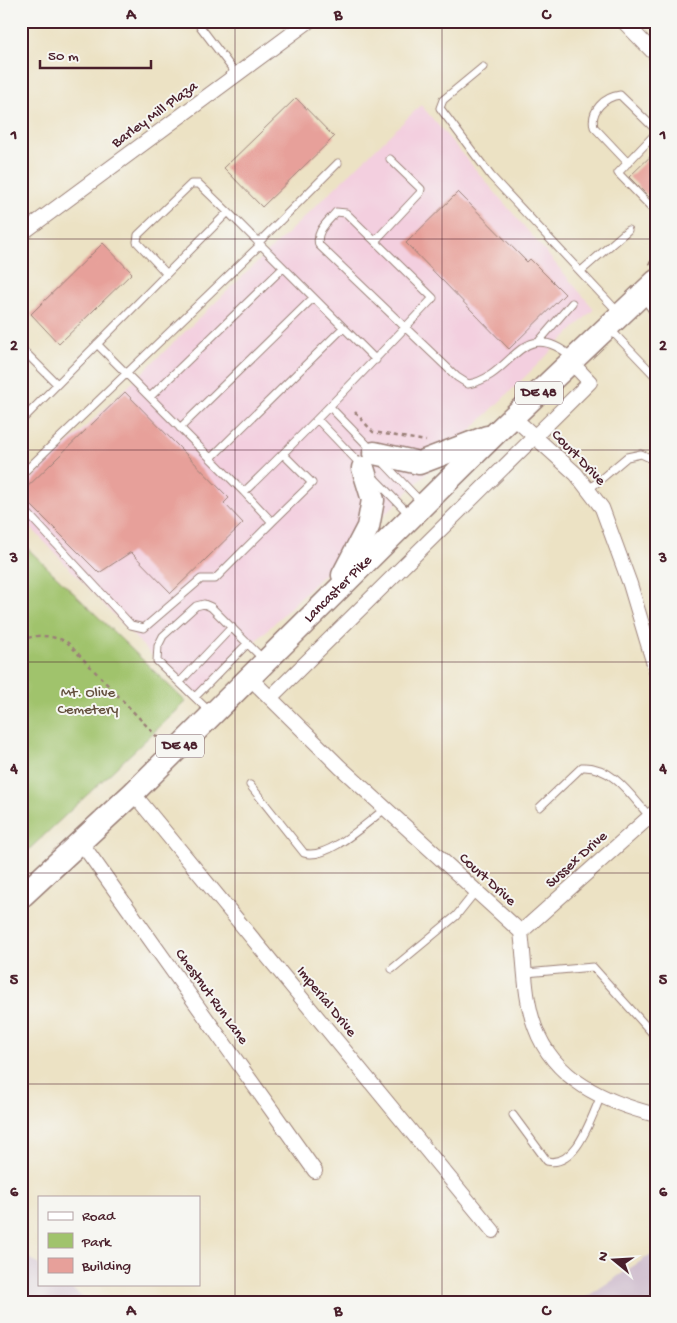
<svg xmlns="http://www.w3.org/2000/svg" width="677" height="1323" font-family="'Gochi Hand',sans-serif">
<style>
.built{fill:#f3cfdf}
.industrial{fill:#cfbdce}
.green{fill:#a0c36c;stroke:#75714c}
.building{fill:#e7a09a}
.lines{fill:none;stroke-linecap:round;stroke-linejoin:round}
.service-casing{stroke:#9b8078;stroke-width:9}
.minor-casing{stroke:#9b8078;stroke-width:16}
.primary-casing{stroke:#9b8078;stroke-width:25}
.path{stroke:#9b8078;stroke-width:2.5;stroke-dasharray:4 4;stroke-linecap:butt}
.service{stroke:#fff;stroke-width:7}
.minor{stroke:#fff;stroke-width:14}
.primary{stroke:#fff;stroke-width:22}
.grid{fill:none;stroke:#4a1f2b;stroke-width:1;stroke-opacity:0.55}
.labels{text-anchor:middle;dominant-baseline:central;stroke-width:4;stroke-linejoin:round;paint-order:stroke}
.shield{fill:#f6f6f2;stroke:#7e6067;stroke-width:1}
.shield-label{font-size:14px;font-weight:bold;fill:#4a1f2b}
.street-label{font-size:15px;fill:#4a1f2b;stroke:#f6f6f2}
.park-label{font-size:15px;fill:#64503e;stroke:#f6f6f2}
.neatline{fill:none;stroke:#4a1f2b;stroke-width:2}
.grid-label{font-size:16px;text-anchor:middle;font-weight:bold;fill:#4a1f2b}
</style>
<rect width="100%" height="100%" fill="#f6f6f2"/>
<filter id="ink" filterUnits="userSpaceOnUse"><feTurbulence type="fractalNoise" baseFrequency=".02" numOctaves="2"/><feDisplacementMap in="SourceGraphic" scale="10" xChannelSelector="R" yChannelSelector="G"/><feConvolveMatrix kernelMatrix="1 2 1 2 8 2 1 2 1" color-interpolation-filters="sRGB"/></filter>
<filter id="wash" filterUnits="userSpaceOnUse"><feTurbulence type="fractalNoise" baseFrequency=".0096" numOctaves="4" result="noise"/><feDisplacementMap in="SourceGraphic" scale="20" xChannelSelector="R" yChannelSelector="G"/><feGaussianBlur stdDeviation="1.12" result="paint"/><feColorMatrix in="noise" values="0 0 0 0 0 0 0 0 0 0 0 0 0 0 0 0 0 1.4 0 .05"/><feComposite in="paint" operator="in"/></filter>
<g filter="url(#wash)">
<rect width="100%" height="100%" fill="#ece2c4"/>
<path class="built" d="M421,105L594,309L195,701L21,517V489Z"/>
<path class="industrial" d="M656,1251V1302H579Z
M21,1252L39,1265V1284H65L89,1302H21Z"/>
<path class="green" d="M21,542L186,702L21,857Z"/>
<g id="blocks">
<path class="building" d="M296,98L334,137L262,207L224,168Z
M656,151V204L629,177Z
M458,192L527,262L530,259L565,294L509,349L406,243Z
M103,243L132,273L59,344L31,314Z
M125,392L229,498L224,503L243,523L171,593L131,552L99,573L21,495V493Z"/>
</g>
</g>
<g filter="url(#ink)">
<use href="#blocks" fill-opacity="0" stroke="#9b8078" stroke-width="1"/>
<g class="lines">
<g class="service-casing">
<path id="service" d="M196,21L237,75
M483,67L443,100L440,108L491,176L619,313
M656,133L618,173L656,212
M628,163L594,127C590,111 604,97 620,95L656,130
M375,241L420,193L421,189L390,159
M258,243L338,163
M581,271L628,230
M166,273L137,242L138,235L191,184H199L228,212
M643,297L656,315
M610,329L656,377
M540,340L572,303
M97,344L244,492
M21,348L57,384
M150,397L283,268
M331,408L373,451
M318,420L361,465
M21,421L228,212L376,360
M180,428L313,298
M211,458L343,328
M382,461L421,502
M21,475L260,245
M374,478L410,515
M588,490L627,457L641,454L652,459L656,465
M21,506L131,625L144,628L201,579H215L272,522L244,492C309,429 371,364 433,298L346,213L336,212C328,222 315,231 319,245L457,377L468,384C514,377 520,314 572,357
M272,522L312,483L283,454
M180,682L232,627
M195,697L248,643
M210,712L157,661L158,646L163,636L196,606L204,604L211,607L263,659
M250,785L304,853C327,861 367,822 385,809
M540,807L582,767C612,765 632,797 650,817
M392,969L456,916L476,891
M526,973L593,967L653,1034
M513,1115L547,1161C577,1168 591,1117 601,1096"/>
</g>
<g class="minor-casing">
<path id="minor" d="M623,21L656,55
M21,234L309,21
M513,417L576,474L602,508L630,584L656,671
M249,677L340,767L521,932C525,963 524,998 535,1027C554,1080 605,1102 656,1115
M270,698L590,382L571,362
M133,793L493,1231
M80,841L315,1171
M521,932L656,811"/>
</g>
<g class="primary-casing">
<g id="primary">
<path d="M374,453L419,463L487,437"/>
<path d="M343,575L368,527L373,500L363,468"/>
<path id="s1" d="M21,897L133,793L495,434L656,281"/>
</g>
</g>
<path class="path" d="M649,264L656,256
M355,412L373,432L426,441
M21,642C35,632 50,636 66,641L161,741"/>
<use href="#service" class="service"/>
<use href="#minor" class="minor"/>
<use href="#primary" class="primary"/>
</g>
</g>
<path class="grid" d="M235,21V1302M442,21V1302M21,239H656M21,450H656M21,662H656M21,873H656M21,1084H656"/>
<g class="labels">
<g class="shield">
<rect x="515" y="381.5" width="48" height="23" rx="4"/>
<rect x="156" y="734.5" width="48" height="23" rx="4"/>
</g>
<g class="shield-label">
<text x="539" y="393">DE 48</text>
<text x="180" y="746">DE 48</text>
</g>
<g class="street-label">
<text transform="translate(155 115) rotate(-36)">Barley Mill Plaza</text>
<text transform="translate(578 458) rotate(46)">Court Drive</text>
<text stroke="none"><textPath href="#s1" startOffset="442">Lancaster Pike</textPath></text>
<text transform="translate(577 860) rotate(-42)">Sussex Drive</text>
<text transform="translate(487 880) rotate(42)">Court Drive</text>
<text transform="translate(211 997) rotate(54)">Chestnut Run Lane</text>
<text transform="translate(326 1002) rotate(51)">Imperial Drive</text>
</g>
<g class="park-label">
<text x="88" y="693">Mt. Olive<tspan x="88" dy="17">Cemetery</tspan></text>
</g>
</g>
<rect width="677" height="1323" fill="none" stroke="#f6f6f2" stroke-width="55"/>
<rect x="38" y="1196" width="162" height="90" fill="#f6f6f2" stroke="#b1a0a2"/>
<rect x="48" y="1212" width="25" height="8" fill="#ffffff" stroke="#b1a0a2"/>
<text x="82" y="1220" font-size="15" fill="#4a1f2b">Road</text>
<rect x="48" y="1233" width="25" height="15" fill="#a0c36c" stroke="#b1a0a2"/>
<text x="82" y="1246" font-size="15" fill="#4a1f2b">Park</text>
<rect x="48" y="1258" width="25" height="15" fill="#e7a09a" stroke="#b1a0a2"/>
<text x="82" y="1270" font-size="15" fill="#4a1f2b">Building</text>
<g transform="translate(614 1260) rotate(288)" stroke="#f6f6f2" stroke-width="4" paint-order="stroke">
<path d="M0-4L9 19L0 12L-9 19Z" fill="#4a1f2b"/>
<text y="-8" font-size="14" font-weight="bold" text-anchor="middle" fill="#4a1f2b">N</text>
</g>
<path d="M40 60v8h111v-8" fill="none" stroke="#4a1f2b" stroke-width="2.5"/>
<text x="48" y="60" font-size="15" fill="#4a1f2b" stroke="#f6f6f2" stroke-width="4" paint-order="stroke">50 m</text>
<rect x="28" y="28" width="622" height="1268" class="neatline"/>
<g class="grid-label">
<text x="131" y="19">A</text>
<text x="338" y="19">B</text>
<text x="546" y="19">C</text>
<text x="14" y="139">1</text>
<text x="663" y="139">1</text>
<text x="14" y="350">2</text>
<text x="663" y="350">2</text>
<text x="14" y="562">3</text>
<text x="663" y="562">3</text>
<text x="14" y="773">4</text>
<text x="663" y="773">4</text>
<text x="14" y="984">5</text>
<text x="663" y="984">5</text>
<text x="14" y="1196">6</text>
<text x="663" y="1196">6</text>
<text x="131" y="1315">A</text>
<text x="338" y="1315">B</text>
<text x="546" y="1315">C</text>
</g>
</svg>
